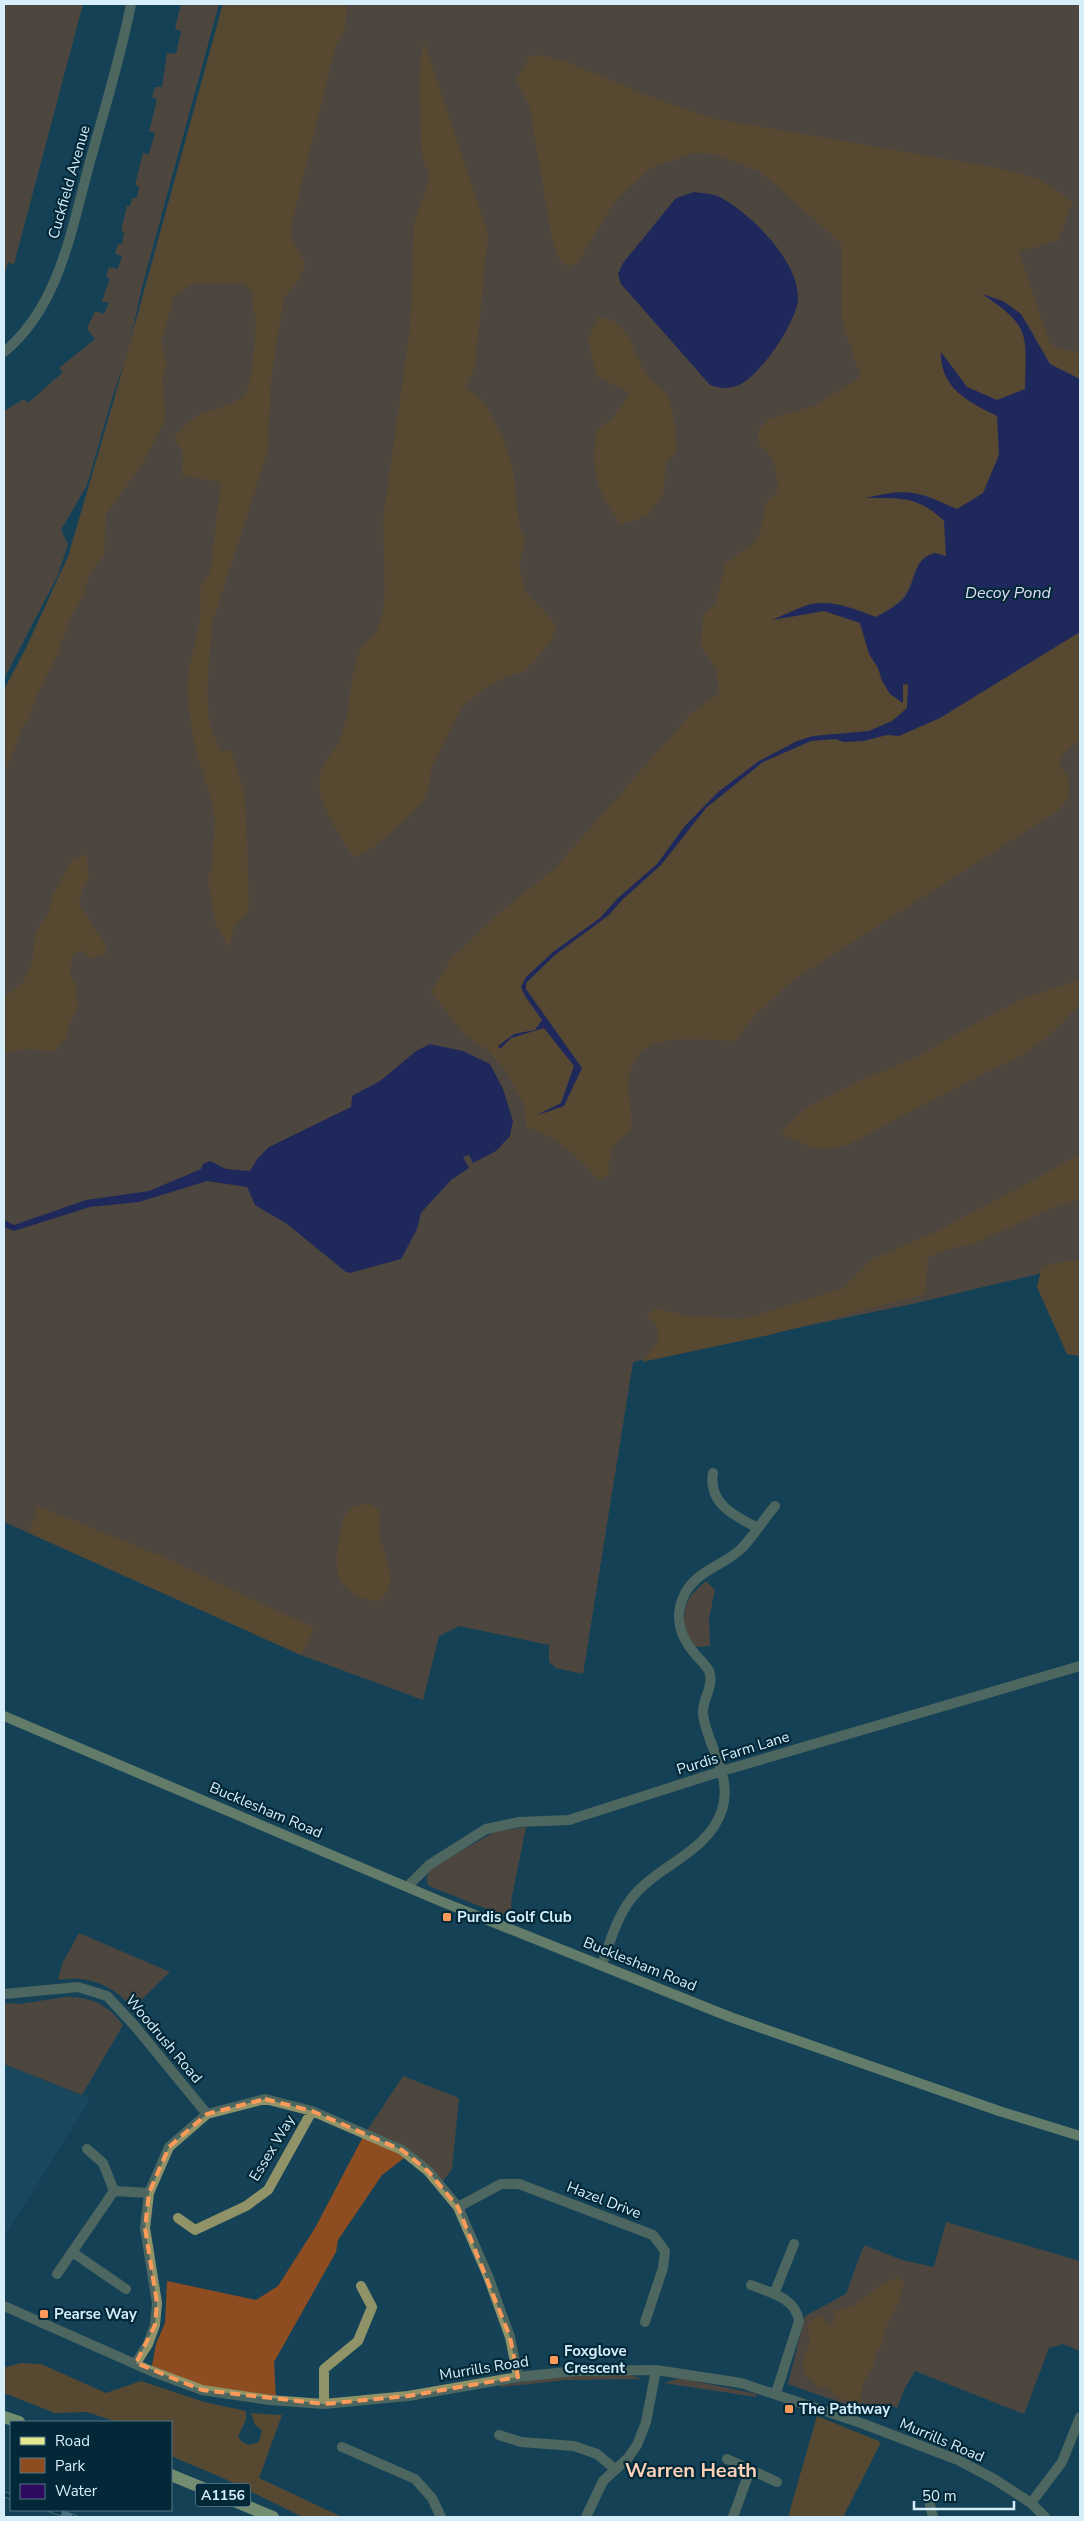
<svg xmlns="http://www.w3.org/2000/svg" width="1084" height="2521" font-family="'Nunito Sans',sans-serif">
<style>
.built{fill:#1e5067}
.green{fill:#8e4d20}
.forest{fill:#a75104}
.water{fill:#2c0a60}
.lines{fill:none;stroke-linecap:round;stroke-linejoin:round}
.street{stroke:#909368;stroke-width:10}
.secondary{stroke:#bec47e;stroke-width:10}
.primary{stroke:#e2e98e;stroke-width:12}
.rail-casing{stroke:#87a7b7;stroke-width:5.5}
.rail{stroke:#032838;stroke-width:4;stroke-dasharray:11;stroke-linecap:butt}
.marked{fill:none;stroke:#ff9b5a;stroke-width:4;stroke-dasharray:10 6;stroke-linejoin:round}
.poi-dot{fill:#ff9b5a;stroke:#032838;stroke-width:2}
.labels{text-anchor:middle;dominant-baseline:central;stroke-width:4.5;stroke-linejoin:round;paint-order:stroke}
.shield{fill:#032838;stroke:#97b2c0;stroke-width:1}
.shield-label{font-size:14px;font-weight:bold;fill:#d6edfa}
.street-label{font-size:15px;fill:#d6edfa;stroke:#032838}
.poi-label{font-size:15px;font-weight:bold;fill:#d6edfa;stroke:#032838;text-anchor:start}
.water-label{font-size:16px;font-style:italic;fill:#e2def6;stroke:#032838}
.district-label{font-size:20px;font-weight:bold;fill:#fcd0b6;stroke:#032838}
</style>
<rect width="100%" height="100%" fill="#154257"/>
<path class="built" d="M4,2064L90,2099L4,2237Z"/>
<path class="green" d="M4,4H83L14,264L8,263L4,276Z
M181,4H219L142,287L131,338L223,4H1080V1264L912,1304L633,1362L583,1674L556,1668L549,1662V1645L460,1626L439,1636L423,1700L301,1655L4,1522V690L26,648L68,557L124,364L113,395L87,485L61,530L68,544L58,575L4,679V411L24,399L28,403L63,372L59,368L95,339L87,329L95,311L104,314L109,303L102,301L110,278L106,277L109,267L118,269L122,256L115,254L118,244H122L124,232L121,231L127,206H130L132,198H137L139,186L135,185L143,153L149,154L155,133L149,132L157,99L152,97L155,87H162L167,53L176,54L181,31L175,29Z
M706,1581L715,1590L709,1618L710,1646L696,1647C682,1638 681,1613 689,1599C693,1592 700,1587 706,1581Z
M526,1827L511,1901L512,1915L505,1916L429,1886C425,1878 427,1874 432,1868L494,1832Z
M79,1933L170,1972L133,2008C112,1985 90,1975 58,1980L62,1964Z
M66,1997C91,1997 107,2004 123,2025L82,2095L4,2064V2003L19,2004Z
M403,2076L459,2098L452,2169L440,2185L408,2155L382,2175L338,2240L336,2252L274,2362L276,2401L202,2390L151,2371L156,2344L165,2323L167,2281L256,2300L278,2286L315,2228L364,2135Z
M946,2222L1080,2261V2351L1063,2344L1049,2348L1024,2414L915,2371L905,2388L897,2408L890,2405L884,2418L788,2384L805,2316L846,2294L864,2245L902,2260L934,2267Z
M570,2375H631L641,2379L566,2380L501,2387L500,2385Z
M680,2378L757,2394L756,2397L664,2383Z"/>
<path class="forest" d="M223,4H347L345,30L335,48L290,231C291,243 300,253 305,264L300,278L284,298L271,378L268,451L212,623L207,691L209,721L220,751L231,750L245,796L249,904L247,914L235,925L229,947L216,925L208,878L212,867L215,819L211,798L194,745L187,692L189,669L200,621L201,585L210,573L221,482L182,475L183,452L174,438C196,409 205,415 235,402C243,399 248,389 250,381C252,370 257,326 255,316C253,307 252,303 253,293L243,283L191,284L174,297L161,343L167,367L162,379L166,419L143,463L106,514L104,555L89,575L84,593L69,621L58,653L36,697L29,718L21,730L10,761L4,769V690L26,648L68,557L113,406Z
M424,40L488,233L475,367L466,388L477,395L488,409L504,440L513,469L519,526L525,538L519,567L526,592L557,626L551,642L525,671L506,677L485,688L462,707L431,769L429,788L425,799L410,815L373,848L353,857C339,831 309,798 323,766C328,756 338,748 341,737C350,712 350,683 357,658L361,647L377,631L383,612L385,594L383,519L410,329L414,223L427,187L429,174L422,155L419,75Z
M539,55L567,62L649,96L711,118L998,168L1039,179L1073,202L1058,240L1019,252L1050,344L1056,348L1080,352V379L1050,364L1030,326L984,295C992,302 1003,306 1010,313C1031,332 1025,364 1025,389L997,401L967,387L941,352C938,384 972,405 997,416L999,455L983,493L957,510L924,494L869,498C905,502 914,493 944,521L946,557L915,569C909,594 898,604 876,617L855,609L828,603L776,620L824,611L860,623L869,654L878,668L882,681L908,684L907,708L892,721L869,731L813,736L759,761L718,792L684,827L657,864L618,898L600,918L553,952L526,977L525,996L542,1020L535,1030L514,1034L498,1047L501,1048L511,1038L544,1028L574,1066L561,1103L540,1114L564,1106L582,1068L525,989L526,983L555,955L609,915L622,900L661,865L706,808L763,762L811,741L835,739L844,742L863,741L887,735L899,736L940,718L1080,632V739L1063,754L1059,764L1068,776L1070,796L1059,810L793,980L756,1014L735,1041C700,1040 631,1027 629,1081C628,1097 632,1114 631,1131C612,1144 611,1147 608,1170L611,1174L599,1180C576,1155 559,1137 526,1127L525,1106L506,1071L490,1052L463,1033L431,992L451,959L496,916L555,868L691,714L719,693L717,671L701,645L703,615L716,603L725,564L753,543L760,533L765,504L778,492C777,472 776,455 758,444V431L769,419L814,406L861,377L842,322V244L761,172L715,154L693,153L649,169L614,203L577,263L569,267L558,258L552,238L529,105L516,80L529,57Z
M598,317C634,320 632,358 650,378C654,384 663,388 667,394C673,407 677,437 677,451L666,464L663,494L648,516L620,524C596,485 591,477 596,431L614,417L630,393L596,376L588,338Z
M86,854L89,879L82,889L79,904L106,946L105,954L91,959L81,950L72,956L70,975L76,984L78,1008L70,1021L66,1038L55,1051L26,1049L4,1053V997L23,982L33,959L35,934L49,912L53,894L72,860Z
M1080,980V1003C1057,1030 1030,1055 996,1067L847,1145C819,1154 806,1145 780,1134L806,1108L864,1079L922,1055L949,1038L1022,999Z
M1080,1155V1198L1045,1211L971,1245L955,1247L928,1257L925,1294L769,1335L642,1362L659,1340L656,1324L647,1318L654,1308L688,1316L744,1319L844,1288L870,1260L936,1232Z
M1080,1259V1356L1067,1354L1037,1287L1042,1266Z
M369,1504L378,1509C382,1518 378,1526 380,1536C383,1556 402,1583 379,1601C364,1601 344,1591 339,1576C334,1561 339,1519 350,1509C355,1505 363,1505 369,1504Z
M38,1506L161,1556L314,1628L301,1655L29,1533Z
M898,2277L904,2282L899,2301L885,2329L881,2346L876,2351C875,2370 870,2369 863,2384C860,2392 864,2397 857,2406L835,2396L829,2389L817,2386L805,2375L802,2363L809,2346L810,2335L807,2327L814,2318L821,2316L828,2324H833L835,2318L833,2311L854,2306L881,2285Z
M20,2363L41,2364L106,2393L141,2381L204,2402L246,2411V2419L238,2437C244,2446 251,2446 259,2442L262,2430L255,2425L251,2413L282,2415L259,2478L342,2517H303L223,2478L171,2456V2422H117L87,2412L55,2413L4,2393V2368Z
M817,2416L881,2442L843,2517H788Z"/>
<path class="water" d="M694,192C702,193 713,194 720,197C751,214 799,261 798,299C797,322 760,376 739,385C729,389 720,389 710,385L621,284L618,274L623,263L676,198Z
M982,294L1003,301L1021,314L1050,364L1080,379V632L940,718L899,736L887,735L863,741L844,742L835,739L811,741L763,762L706,808L661,865L622,900L609,915L555,955L526,983V989L582,1068L564,1106L535,1116L561,1103L574,1066L544,1028L511,1038L500,1049L498,1046L514,1034L535,1030L542,1020L525,996L521,987L526,977L553,952L600,918L618,898L657,864L684,827L718,792L759,761L797,741L813,736L869,731L892,721L907,708L908,684L903,685V703L890,694L882,681L878,668L869,654L860,623L824,611L772,620C785,615 799,607 812,604C834,600 857,610 876,617C885,612 895,607 903,599C917,583 911,559 935,553L946,556L944,521C918,496 901,498 866,498C909,487 918,492 957,509L983,493L999,455L997,416C968,402 940,388 941,352L967,387L997,400L1025,389C1026,332 1031,327 982,294Z
M430,1044L463,1051L490,1064L503,1089L513,1121L510,1136L496,1151L473,1163L469,1155L463,1157L469,1168L451,1180L421,1213L417,1229L401,1259L350,1273L346,1272L287,1224L255,1205L247,1187L207,1181L139,1202L90,1207L14,1231L4,1227V1220L14,1225L86,1200L149,1191L201,1169L203,1164L210,1161L226,1169L250,1171L258,1158L269,1147L351,1107L352,1096L380,1081L416,1051Z"/>
<g class="lines">
<path class="street" d="M4,352C61,305 72,225 91,158C105,107 121,56 131,4
M713,1473C708,1503 734,1516 758,1528
M408,1886L429,1865L486,1829L519,1822L569,1820L722,1771L1080,1666
M602,1964C610,1942 617,1917 631,1899C657,1865 708,1853 722,1810C733,1776 708,1748 703,1715C701,1700 715,1687 709,1671C706,1665 699,1659 695,1654C681,1638 674,1618 683,1598C693,1571 724,1566 742,1548C754,1535 764,1519 775,1506
M4,1994L78,1987L107,1996L134,2025L207,2114
M87,2149L103,2163L114,2191
M458,2207L501,2184H519L653,2235L665,2251L663,2268L645,2322
M178,2218L195,2230L246,2206L268,2190L312,2111
M72,2252L126,2289
M57,2274L114,2191L149,2193
M751,2285C770,2293 795,2297 799,2321L776,2393
M774,2294L794,2244
M4,2306L151,2371L202,2390L270,2400L324,2404L408,2396L518,2377L576,2371L656,2370L741,2383L861,2423L958,2460L994,2479L1031,2503L1045,2517
M136,2363L148,2344L155,2325L157,2303L145,2228L149,2193L169,2147L207,2114L265,2099L312,2111L402,2150L428,2171L458,2207L488,2276L510,2337L518,2377
M324,2404V2369L358,2341L372,2307L361,2286
M499,2435L521,2442L574,2446L597,2454L615,2469
M342,2447L415,2479L432,2498L441,2517
M727,2459L777,2482
M1031,2503L1062,2462L1080,2417
M930,2505L933,2517
M586,2517L603,2481L628,2458L637,2445L646,2422L656,2370
M733,2517L750,2470"/>
<path class="secondary" d="M4,1716L440,1901L730,2017L999,2111L1080,2136"/>
<path class="primary" d="M4,2417L19,2422
M171,2475L273,2517"/>
<g class="rail-casing">
<path id="rail" d="M4,2494L11,2497
M51,2510L74,2517"/>
</g>
<use href="#rail" class="rail"/>
</g>
<path d="M0 0H1084V2521H0ZM265,2099L312,2111L402,2150L428,2171L458,2207L510,2337L518,2377L408,2396L324,2404L202,2390L136,2363L155,2325L157,2303L145,2228L149,2193L169,2147L207,2114Z" fill="#154257" fill-opacity=".55" fill-rule="evenodd"/>
<path class="marked" d="M265,2099L312,2111L402,2150L428,2171L458,2207L510,2337L518,2377L408,2396L324,2404L202,2390L136,2363L155,2325L157,2303L145,2228L149,2193L169,2147L207,2114Z"/>
<g class="poi-dot">
<rect x="442" y="1912" width="10" height="10" rx="2.5"/>
<rect x="39" y="2309" width="10" height="10" rx="2.5"/>
<rect x="549" y="2355" width="10" height="10" rx="2.5"/>
<rect x="784" y="2404" width="10" height="10" rx="2.5"/>
</g>
<g class="labels">
<rect class="shield" x="195.5" y="2483.5" width="55" height="23" rx="4"/>
<g class="shield-label">
<text x="223" y="2495">A1156</text>
</g>
<g class="street-label">
<text transform="translate(69 182) rotate(-74)">Cuckfield Avenue</text>
<text transform="translate(733 1753) rotate(-17)">Purdis Farm Lane</text>
<text transform="translate(266 1810) rotate(23)">Bucklesham Road</text>
<text transform="translate(640 1964) rotate(22)">Bucklesham Road</text>
<text transform="translate(164 2039) rotate(50)">Woodrush Road</text>
<text transform="translate(272 2148) rotate(-59)">Essex Way</text>
<text transform="translate(604 2200) rotate(21)">Hazel Drive</text>
<text transform="translate(484 2368) rotate(-9)">Murrills Road</text>
<text transform="translate(942 2440) rotate(23)">Murrills Road</text>
</g>
<g class="poi-label">
<text x="457" y="1917">Purdis Golf Club</text>
<text x="54" y="2314">Pearse Way</text>
<text x="564" y="2351">Foxglove<tspan x="564" dy="17">Crescent</tspan></text>
<text x="799" y="2409">The Pathway</text>
</g>
<g class="water-label">
<text x="1008" y="593">Decoy Pond</text>
</g>
<g class="district-label">
<text x="691" y="2470">Warren Heath</text>
</g>
</g>
<rect width="1084" height="2521" fill="none" stroke="#d6edfa" stroke-width="10"/>
<rect x="10" y="2421" width="162" height="90" fill="#032838" stroke="#577786"/>
<rect x="20" y="2437" width="25" height="8" fill="#e2e98e" stroke="#577786"/>
<text x="55" y="2446" font-size="15" fill="#d6edfa">Road</text>
<rect x="20" y="2458" width="25" height="15" fill="#8e4d20" stroke="#577786"/>
<text x="55" y="2471" font-size="15" fill="#d6edfa">Park</text>
<rect x="20" y="2484" width="25" height="15" fill="#2c0a60" stroke="#577786"/>
<text x="55" y="2496" font-size="15" fill="#d6edfa">Water</text>
<path d="M914 2501v8h100v-8" fill="none" stroke="#d6edfa" stroke-width="2.5"/>
<text x="922" y="2501" font-size="15" fill="#d6edfa" stroke="#032838" stroke-width="4" paint-order="stroke">50 m</text>
</svg>
